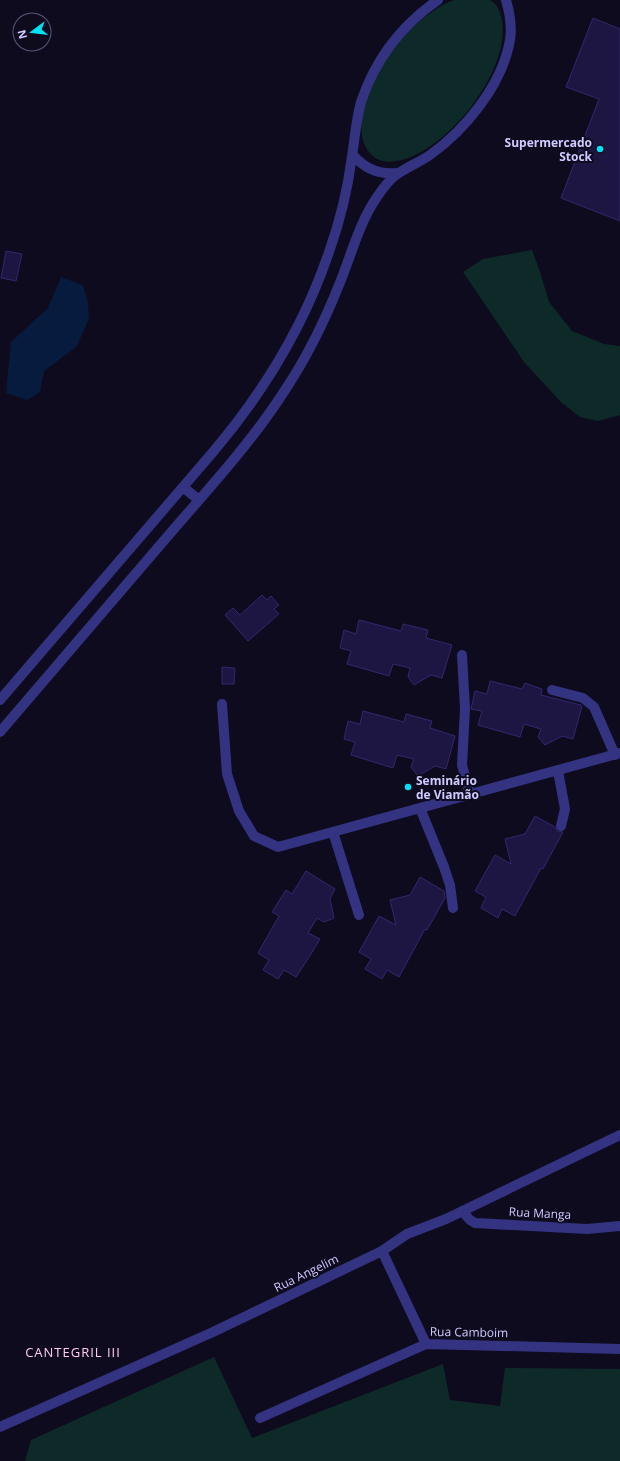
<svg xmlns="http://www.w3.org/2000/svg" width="620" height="1461" font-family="'Open Sans',sans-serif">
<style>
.green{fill:#0e2a28}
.water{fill:#061b3e}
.building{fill:#1e1642;stroke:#33276f}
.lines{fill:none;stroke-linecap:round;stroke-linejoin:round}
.minor{stroke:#343382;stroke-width:10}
.poi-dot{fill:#00e1f5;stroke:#0e0b1f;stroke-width:1.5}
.labels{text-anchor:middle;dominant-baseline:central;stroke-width:4;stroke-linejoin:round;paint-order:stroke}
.poi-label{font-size:12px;font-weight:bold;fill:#cfcaff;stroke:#0e0b1f;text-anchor:end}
.street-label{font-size:12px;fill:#cfcaff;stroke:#0e0b1f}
.neighbourhood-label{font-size:13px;letter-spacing:1px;fill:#ffcced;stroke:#0e0b1f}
</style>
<rect width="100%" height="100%" fill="#0e0b1f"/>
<path class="green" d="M454,0C461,0 485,0 490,0C498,4 501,14 502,21C510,70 451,145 405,159C395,162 382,164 373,156C348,135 369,87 383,64C399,39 425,11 454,0Z
M532,250L540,272L549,302L572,331L604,344L620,346V415L598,421L580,417L561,402L524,362L463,272L483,259Z
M214,1357L252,1438L443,1364L450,1400L500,1406L505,1368L620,1369V1461H25L31,1440Z"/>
<path class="water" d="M61,277L83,285L88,303L89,318L77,346L44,371L40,392L27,400L6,393L11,342L48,308Z"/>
<path class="building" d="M593,18L620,29V221L561,198L599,99L566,87Z
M6,251L22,254L16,281L1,278Z
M262,595L267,600L271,596L279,605L274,609L279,614L248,641L225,615L233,608L240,615Z
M359,620L401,631L403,624L428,630L426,638L452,645L442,678L431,675L414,685L408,677L410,668L393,664L389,676L347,664L351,651L340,648L344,630L356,634Z
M222,667L235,668L234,684H222Z
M490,681L522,689L525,683L542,689L541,695L581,705L582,706L573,739L562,736L545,745L538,737L541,729L524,724L520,737L478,725L482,711L471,709L475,691L487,694Z
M363,711L404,722L406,714L432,721L430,728L455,736L446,769L435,766L418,776L411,767L414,759L397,755L393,768L351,755L355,742L344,739L348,721L360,724Z
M535,816L555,827L557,831L563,832L543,869L541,868L515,916L502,909L498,918L481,908L486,897L475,891L495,855L511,864L505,839L525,834Z
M306,871L335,889L330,899L334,918L324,922L317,918L308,933L320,939L311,954L296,977L284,970L278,979L263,970L269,960L258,953L279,916L272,912L286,890L292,894Z
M420,877L444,891L445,898L427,930L425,929L399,977L387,970L382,979L365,969L371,959L359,952L379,916L396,925L390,900L410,895Z"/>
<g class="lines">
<path class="minor" d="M353,155C365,169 379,175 397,173
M183,487L199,500
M462,655L465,709L462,765L470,794
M552,690L583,698L594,707L615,755
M0,700L213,452C263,393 304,326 329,252C340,221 348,188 352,156C355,137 356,120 361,102C375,60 402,25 438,0
M222,704L227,774L239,811L254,836L278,847L620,753
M0,732C56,667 112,602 167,537C209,488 253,441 287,387C308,355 325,320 339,285C351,256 359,223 377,197C383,188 390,178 399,173C409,166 420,162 430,155C465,130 500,87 509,45C513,30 510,14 506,0
M558,771L565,809L561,826
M420,808L444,867L450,885L453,908
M333,832L359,915
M462,1211L470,1220L475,1223L587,1229L620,1226
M382,1251L426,1344
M260,1418L426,1344L620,1349
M0,1427L213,1332L382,1251L407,1234L446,1219L620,1135"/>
</g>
<g class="poi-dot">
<circle cx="600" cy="149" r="4"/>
<circle cx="408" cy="787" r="4"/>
</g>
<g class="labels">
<g class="poi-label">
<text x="592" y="142">Supermercado<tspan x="592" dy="14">Stock</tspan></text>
<text x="416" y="780" text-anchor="start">Seminário<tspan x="416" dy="14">de Viamão</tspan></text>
</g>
<g class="street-label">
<text transform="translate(540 1213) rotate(3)">Rua Manga</text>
<text transform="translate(306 1273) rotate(-26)">Rua Angelim</text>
<text transform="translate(469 1332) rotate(1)">Rua Camboim</text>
</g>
<g class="neighbourhood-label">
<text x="73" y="1352">CANTEGRIL III</text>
</g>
</g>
<g transform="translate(32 32) rotate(255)"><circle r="19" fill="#0e0b1f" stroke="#5b5779"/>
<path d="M0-3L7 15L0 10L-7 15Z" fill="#00e1f5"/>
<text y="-6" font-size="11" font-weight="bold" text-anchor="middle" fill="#cfcaff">N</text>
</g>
</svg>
